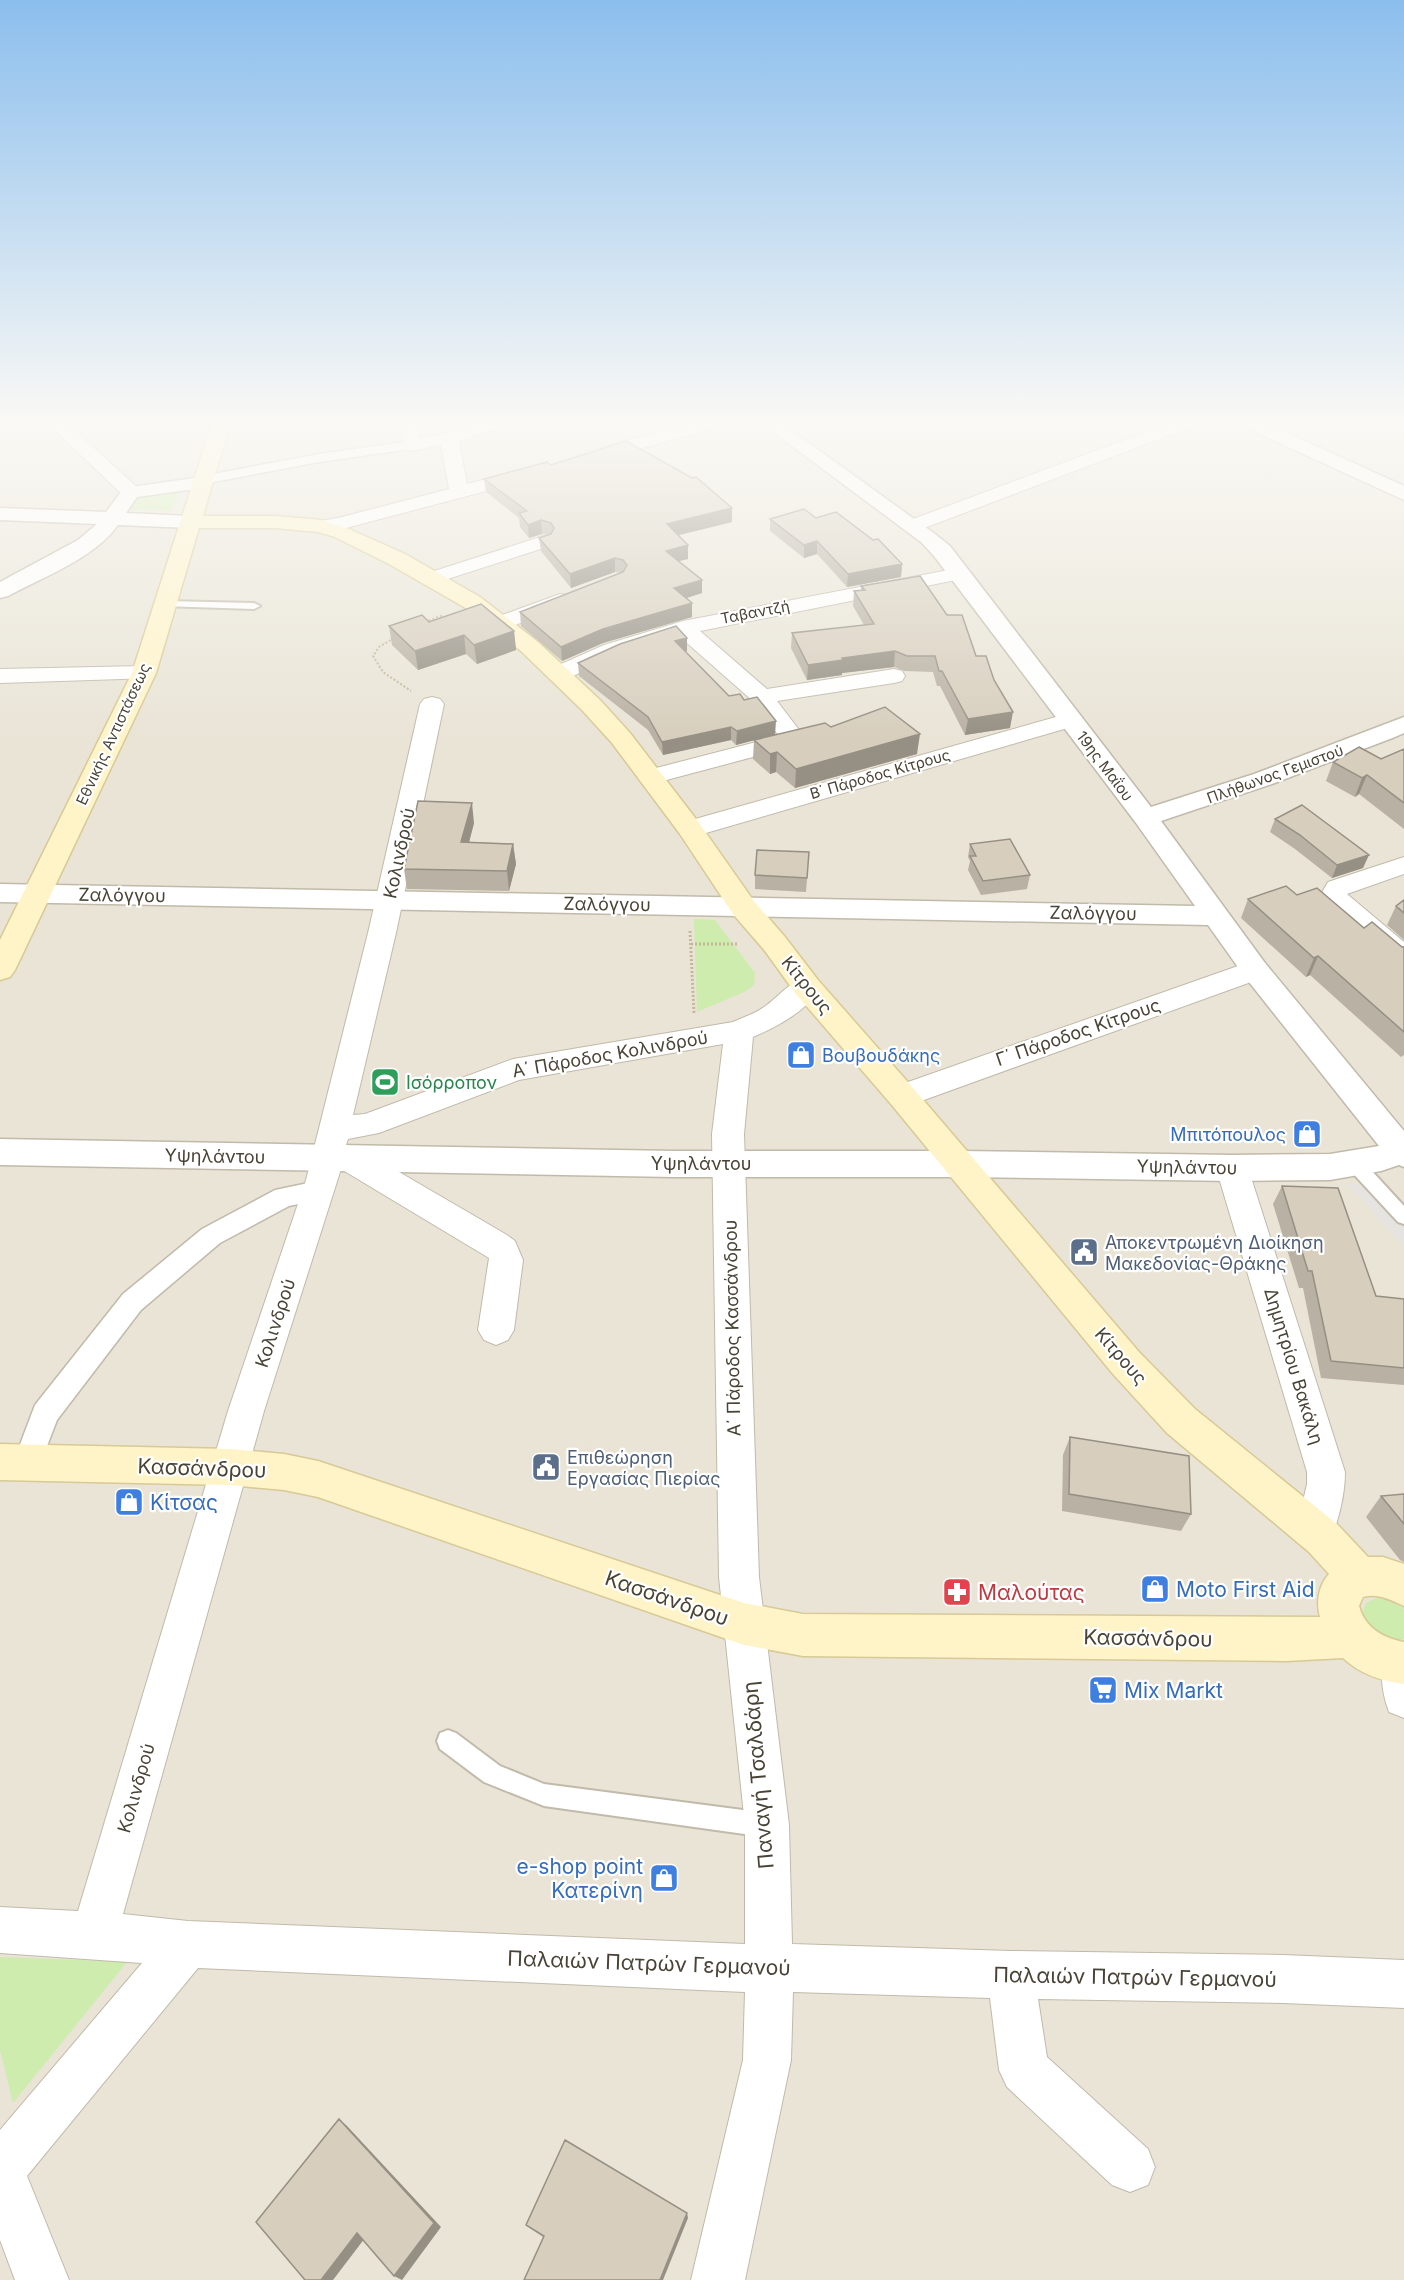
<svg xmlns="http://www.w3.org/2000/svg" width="1404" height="2280" font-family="Inter,sans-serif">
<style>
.residential{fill:#e9e4d6}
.green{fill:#cdecae}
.parking{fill:#e6e4e0}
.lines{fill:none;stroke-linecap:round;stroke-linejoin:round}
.service-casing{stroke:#c1baaa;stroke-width:4}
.pedestrian-casing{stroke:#c1baaa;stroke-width:3}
.minor-casing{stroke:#c1baaa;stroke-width:2}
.tertiary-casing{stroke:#c1baaa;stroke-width:3}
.secondary-casing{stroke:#d8c995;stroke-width:3}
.path-far1{stroke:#c4b79a;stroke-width:2;stroke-dasharray:2 2;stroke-linecap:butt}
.path{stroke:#c4b79a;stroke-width:3;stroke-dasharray:2 2;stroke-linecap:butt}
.service{fill:#fff;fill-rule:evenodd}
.pedestrian{fill:#fff;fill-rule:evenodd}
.minor{fill:#fff;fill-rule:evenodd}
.tertiary{fill:#fff;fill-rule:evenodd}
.secondary{fill:#fff4c8;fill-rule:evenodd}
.wall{fill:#b9b1a3}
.shaded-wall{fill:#969084}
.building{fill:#d7cebd;stroke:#969084;stroke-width:1.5}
.labels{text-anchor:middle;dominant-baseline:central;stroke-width:4.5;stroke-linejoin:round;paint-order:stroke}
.far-street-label{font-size:15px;fill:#494336;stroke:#fff}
.street-label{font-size:18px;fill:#494336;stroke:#fff}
.shop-label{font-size:18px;fill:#366cbe;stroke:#fff;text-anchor:start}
.leisure-label{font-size:18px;fill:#27864d;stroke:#fff;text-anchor:start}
.service-label{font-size:18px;fill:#4e5e75;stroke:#fff;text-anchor:start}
.near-street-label{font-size:21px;fill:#494336;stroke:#fff}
.near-shop-label{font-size:21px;fill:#366cbe;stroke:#fff;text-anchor:start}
.near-health-label{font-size:21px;fill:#be3a42;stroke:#fff;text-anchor:start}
</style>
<rect width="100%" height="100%" fill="#f5f2e8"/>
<path class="residential" d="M0,420H1404V2280H0Z"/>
<path class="green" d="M181,491L171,511L128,509L135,498Z
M694,919L715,920L755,973L754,985L744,992L697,1012Z
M1379,1597L1395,1601L1404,1609V1639L1386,1641C1373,1630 1357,1621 1366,1603Z
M0,1957L127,1962L13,2103L0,2050Z"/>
<path class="parking" d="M1348,1184L1377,1185L1404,1211V1246Z"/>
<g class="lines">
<g class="service-casing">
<path id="service" d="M165,601L254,603L260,606L254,609L161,606L159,604Z
M1354,1157L1360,1158L1404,1206V1224L1398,1222L1348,1168L1346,1163L1348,1158Z
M448,1730L456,1733L500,1766L544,1784L766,1813L774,1817L778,1825L774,1833L766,1837L544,1806L484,1782L440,1749L437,1741L440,1733Z"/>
</g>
<g class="pedestrian-casing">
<path id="pedestrian" d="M412,441L417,442L419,445L417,448L319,462L203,484L196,480L203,476L319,454Z
M318,1181L327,1184L330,1191L327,1198L289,1206L220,1243L141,1310L57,1420L37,1472L27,1476L17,1472L13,1463L35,1405L123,1294L202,1229L275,1190Z"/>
</g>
<g class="minor-casing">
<path id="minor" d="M44,420H63L138,488L141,492L138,496H124Z
M398,420H416L420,438L446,433L488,420H514L511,424L459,441L467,484L525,469L532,471L534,475L532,479L346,528L321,532L314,530L311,526L314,522L338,518L449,489L441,445L412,451L406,449Z
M704,420H731L728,424L593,462L586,460L584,456L586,452Z
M1178,420H1202L1199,424L919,530H905L902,526L905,522Z
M543,536L550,538L553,542L550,546L432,584L425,582L422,578L425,574Z
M959,568L966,570L969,574L966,578L700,631L767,689L894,669L902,671L905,676L902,681L894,683L777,701L806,739L802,744L659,782L650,784L641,782L638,777L641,772L779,736L754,702L679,636L620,655L566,679L558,681L550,679L547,674L550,669L604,645L683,621Z
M560,594L568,595L571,600L568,605L502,630L494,628L491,623L494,618Z
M144,666L152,668L155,673L152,678L0,683V669Z
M432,697L440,699L444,704L396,933L353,1115L365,1114L513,1059L733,1022C743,1017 755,1014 764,1007C782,995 794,973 817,980L821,987C807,1011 778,1026 753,1037L744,1134L759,1577L789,1825L792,1944L1011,1951L1283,1955L1404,1960V2008L1283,2003L1038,1999L1047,2057L1148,2149L1155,2167L1148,2185L1130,2192L1112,2185L1007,2087L999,2070L990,1998L793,1992L791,2060L745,2280H691L743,2060L745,1992L198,1968L27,2176L69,2280H15L0,2240V2130L142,1963L0,1953V1907L78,1911L228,1411L306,1180L368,933L420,704L424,699ZM723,1044L712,1134L719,1577L745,1825V1944L188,1921L123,1914L264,1411L341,1169L489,1258L478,1330L484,1340L496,1345L508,1340L514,1330L523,1260L515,1241L507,1235L358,1148L346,1145L348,1139L379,1133L519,1080Z
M1070,713L1078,715L1082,720L1078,725L699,835L690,837L681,835L677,829L681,823Z
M1404,857V874L1347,894L1404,942V966L1394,964L1325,906L1321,894L1328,882Z
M1255,960L1265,963L1269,970L1265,977L913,1104L902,1107L891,1104L887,1096L891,1088Z
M1232,1156L1243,1159L1248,1168L1345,1472C1345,1496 1338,1522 1329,1544L1315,1549L1301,1544L1296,1531L1307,1484V1472L1216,1168L1221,1159Z
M1402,1643L1404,1644V1718L1389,1712C1381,1691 1379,1670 1387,1649Z"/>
</g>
<g class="tertiary-casing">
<path id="tertiary" d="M757,420H777L935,534L950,546L1151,807L1254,774L1404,717V733L1395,737L1272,784L1161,821L1265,963L1404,1131V1167L1399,1165L1381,1171L1330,1180L1232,1181L959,1177H673L0,1165V1139L673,1151H959L1232,1155L1330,1154L1379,1146L1245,977L1208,925L0,902V884L1195,906L1136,823L934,556L921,542Z
M1236,420H1259L1404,486V500L1238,424Z
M202,477L209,479L212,483L209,487L137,497L126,513L190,516L197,518L200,522L197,526L190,528L118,525C95,558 43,577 8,596L0,598V582L78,540L97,524L0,520V508L106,512L124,488Z"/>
</g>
<g class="secondary-casing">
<path id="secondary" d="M213,420H231L203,516H275L321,520L349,529L405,554L480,597L538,642L600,700L630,733L699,823L753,900L785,937L818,980L913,1088L1139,1352L1195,1409L1337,1524L1368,1557H1383L1404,1564V1606C1390,1600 1379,1593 1363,1597L1359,1606C1365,1628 1383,1638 1404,1642V1684C1381,1681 1360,1674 1343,1658L1286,1661L803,1656L744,1645L318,1497L284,1490L230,1485L0,1480V1444L230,1449L284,1454L318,1461L744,1603L803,1614L1320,1617C1316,1603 1318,1586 1329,1574L1309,1552L1167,1433L1113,1374L891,1104L796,994L765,951L733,914L680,834L612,743L582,710L522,652L494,628L464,607L389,564L335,537L318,532L275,528H199L156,673L15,970L10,977L0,980V940L132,673Z"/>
</g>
<path class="path-far1" d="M425,622L443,615
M394,638L379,647L373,656L383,672L411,691"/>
<path class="path" d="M690,931L694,1013
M691,944H738"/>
<use href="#service" class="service"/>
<use href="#pedestrian" class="pedestrian"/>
<use href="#minor" class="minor"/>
<use href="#tertiary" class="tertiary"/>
<use href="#secondary" class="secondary"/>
</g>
<path class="wall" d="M551,465L732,508V522L678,535L688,559L679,561L702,593L686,598L692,617L603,643L562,661L521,626L520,612L621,573L615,572L571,588L541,551L539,538L547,535L542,534L529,538L520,527L519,518L486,492L484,479Z
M770,519L902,564L901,577L847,587L817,554L804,558L770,531Z
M861,586L947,615L976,656L1010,728L965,735L940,686H937L933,672L905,671L894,667L842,673V675L807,680L791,648L792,633L864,625L853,606L854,591H861Z
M429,622L514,631L516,650L477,664L466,654L418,670L392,645L389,626Z
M687,651L686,652L729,696L744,700L775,735L831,727L917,754L795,788L776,772L770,774L753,759L754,740L736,745L731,740L663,755L648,730L579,676L578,663Z
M1404,749V829L1359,794L1355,797L1326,781L1333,762L1381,759Z
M1275,819L1363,868L1332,878L1295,849L1270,832Z
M474,823L469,842L513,844L516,864L509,891L407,889L404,869Z
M970,844L1030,875L1027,889L981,895L968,870L970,861L968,857Z
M809,852L806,892L755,889V875Z
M1297,895L1404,947V1055L1401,1057L1310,975L1306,977L1241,918L1248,899Z
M1404,900V940L1387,925L1396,906Z
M1282,1186L1376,1296L1404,1299V1385L1321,1378L1303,1288H1299L1273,1204Z
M1070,1437L1191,1514L1181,1531L1062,1511L1063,1455Z
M1404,1494V1562L1400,1560L1366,1517L1381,1496Z
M688,2218L543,2237L531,2229L526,2225Z"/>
<path class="shaded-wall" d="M732,508V522L667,538V524Z
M541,520L542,534L529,538L528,525Z
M817,541V554L804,558V545Z
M688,545V559L667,564L666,551Z
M615,558V572L571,588L570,574Z
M902,564L901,577L847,587L848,574Z
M702,580V593L674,602V588Z
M692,603V617L603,643L562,661L561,647L603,629Z
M514,631L516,650L477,664L474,645Z
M464,635L466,654L418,670L415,651Z
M687,638V651L676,654L675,641Z
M895,651L894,667L842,673V675L807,680L808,665L842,658Z
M1013,712L1010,728L965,735L968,719Z
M776,721L775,735L736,745L737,731Z
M731,727V740L663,755L662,742Z
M920,734L917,754L795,788L796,769Z
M777,752L776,772L770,774V754Z
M1367,775L1359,794L1355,797L1362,778Z
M472,803L474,823L464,862L461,842Z
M513,844L516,864L509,891L507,871Z
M1369,855L1363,868L1332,878L1337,865Z
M1318,956L1310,975L1306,977L1314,958Z
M339,2119L347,2126L441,2227L402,2280L394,2276Z
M687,2213L688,2218L663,2280H660Z
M357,2233L365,2238L333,2280H321Z"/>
<path class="building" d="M626,441L692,478L696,477L732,508L667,524L688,545L666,551L702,580L674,588L692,603L603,629L561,647L520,612L623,572L627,565L623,560L615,558L570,574L539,538L551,534L554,528L551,523L541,520L528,525L519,513L527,511L484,479L547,462L551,465Z
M804,509L816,518L836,512L873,540L878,539L902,564L848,574L817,541L804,545L770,519Z
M920,576L947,615H962L976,656H986L994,680L1013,712L968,719L942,671H939L935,656H907L895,651L842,658L843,660L808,665L792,633L874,624L854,591L865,590L861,586Z
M481,604L514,631L474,645L464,635L415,651L389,626L422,615L429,622Z
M676,626L687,638L675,641L729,696L740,694L744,700L757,697L776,721L737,731L731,727L662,742L648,717L578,663L620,644Z
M885,707L920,734L796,769L777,752L770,754L754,740L825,723L831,727Z
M1359,747L1381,759L1404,749V803L1367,775L1362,778L1333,762Z
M418,801L472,803L461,842L513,844L507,871L404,869Z
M1302,805L1369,855L1337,865L1300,835L1275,819Z
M1010,839L1030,875L983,881L970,856H976L970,844Z
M757,850L809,852L807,878L755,875Z
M1286,886L1297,895L1317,888L1364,928L1372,922L1402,947H1404V1032L1318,956L1314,958L1248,899Z
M1404,900V913L1396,906Z
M1282,1186L1338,1188L1376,1296L1404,1299V1368L1331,1361L1312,1271H1308Z
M1070,1437L1189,1456L1191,1514L1069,1494Z
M1404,1494V1524L1381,1496Z
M339,2119L434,2223L394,2276L357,2233L321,2280H305L256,2222Z
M565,2140L687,2213L660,2280H524L544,2236L526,2225Z"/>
<linearGradient id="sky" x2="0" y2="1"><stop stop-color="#8bbeed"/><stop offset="0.57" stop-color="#faf9f5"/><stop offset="1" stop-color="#faf9f5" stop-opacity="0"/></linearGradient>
<rect width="1404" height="739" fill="url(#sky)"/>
<defs>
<g id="shop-square" transform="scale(1.5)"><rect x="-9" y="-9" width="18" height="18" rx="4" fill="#3f7fe0" stroke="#fff"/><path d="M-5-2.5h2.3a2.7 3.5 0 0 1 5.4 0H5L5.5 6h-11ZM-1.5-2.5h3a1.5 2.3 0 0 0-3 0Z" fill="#fff"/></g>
<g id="stadium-square" transform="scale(1.5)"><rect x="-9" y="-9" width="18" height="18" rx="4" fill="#2e9e5b" stroke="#fff"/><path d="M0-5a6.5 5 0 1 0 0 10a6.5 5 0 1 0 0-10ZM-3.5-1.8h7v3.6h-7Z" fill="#fff"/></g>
<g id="civic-square" transform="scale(1.5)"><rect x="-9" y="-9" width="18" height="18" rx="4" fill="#5c6f8a" stroke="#fff"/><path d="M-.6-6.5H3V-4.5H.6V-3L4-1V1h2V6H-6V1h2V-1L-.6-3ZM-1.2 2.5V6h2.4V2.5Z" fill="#fff"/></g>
<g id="pharmacy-square" transform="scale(1.5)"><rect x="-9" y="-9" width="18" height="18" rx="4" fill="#e0444e" stroke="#fff"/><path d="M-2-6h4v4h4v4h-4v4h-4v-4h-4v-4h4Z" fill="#fff"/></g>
<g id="supermarket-square" transform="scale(1.5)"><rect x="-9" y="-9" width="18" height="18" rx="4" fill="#3f7fe0" stroke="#fff"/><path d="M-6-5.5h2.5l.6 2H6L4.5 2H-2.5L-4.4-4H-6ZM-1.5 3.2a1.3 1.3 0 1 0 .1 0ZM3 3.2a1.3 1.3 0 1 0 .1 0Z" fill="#fff"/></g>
</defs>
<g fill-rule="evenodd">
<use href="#shop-square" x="801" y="1055"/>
<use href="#stadium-square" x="385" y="1082"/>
<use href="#shop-square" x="1307" y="1134"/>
<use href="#civic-square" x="1084" y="1252"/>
<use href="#civic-square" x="546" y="1467"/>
<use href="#shop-square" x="129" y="1502"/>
<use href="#shop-square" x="1155" y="1589"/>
<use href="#pharmacy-square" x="957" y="1592"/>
<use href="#supermarket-square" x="1103" y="1690"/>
<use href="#shop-square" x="664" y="1878"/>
</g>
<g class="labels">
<g class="far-street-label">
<text transform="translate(755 612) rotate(-11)">Ταβαντζή</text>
<text transform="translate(113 734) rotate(-65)">Εθνικής Αντιστάσεως</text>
<text transform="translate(1105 766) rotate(53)">19ης Μαΐου</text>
<text transform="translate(880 774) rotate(-16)">Β΄ Πάροδος Κίτρους</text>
<text transform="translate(1275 774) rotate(-20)">Πλήθωνος Γεμιστού</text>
</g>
<g class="street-label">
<text transform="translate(399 853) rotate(-78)">Κολινδρού</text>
<text transform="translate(122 895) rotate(1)">Ζαλόγγου</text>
<text transform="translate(607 904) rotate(1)">Ζαλόγγου</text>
<text transform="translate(1093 913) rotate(1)">Ζαλόγγου</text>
<text transform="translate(807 985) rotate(51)">Κίτρους</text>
<text transform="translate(1078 1032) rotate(-19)">Γ΄ Πάροδος Κίτρους</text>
<text transform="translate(610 1054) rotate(-10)">Α΄ Πάροδος Κολινδρού</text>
<text transform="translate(215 1156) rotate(1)">Υψηλάντου</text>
<text x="701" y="1163">Υψηλάντου</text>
<text transform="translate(1187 1167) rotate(1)">Υψηλάντου</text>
<text transform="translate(275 1323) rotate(-72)">Κολινδρού</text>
<text transform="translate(732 1328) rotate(-91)">Α΄ Πάροδος Κασσάνδρου</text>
<text transform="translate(1121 1356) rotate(49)">Κίτρους</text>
<text transform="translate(1294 1366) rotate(73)">Δημητρίου Βακάλη</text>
<text transform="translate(136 1788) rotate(-74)">Κολινδρού</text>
</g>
<g class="shop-label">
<text x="822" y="1055">Βουβουδάκης</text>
<text x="1286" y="1134" text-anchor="end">Μπιτόπουλος</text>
</g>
<g class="leisure-label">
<text x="406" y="1082">Ισόρροπον</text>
</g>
<g class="service-label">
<text x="1105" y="1242">Αποκεντρωμένη Διοίκηση<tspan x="1105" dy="21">Μακεδονίας-Θράκης</tspan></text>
<text x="567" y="1457">Επιθεώρηση<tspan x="567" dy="21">Εργασίας Πιερίας</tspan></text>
</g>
<g class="near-street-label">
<text transform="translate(202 1468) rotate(2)">Κασσάνδρου</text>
<text transform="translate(667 1598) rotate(19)">Κασσάνδρου</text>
<text transform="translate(1148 1638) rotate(1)">Κασσάνδρου</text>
<text transform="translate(758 1775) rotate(-95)">Παναγή Τσαλδάρη</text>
<text transform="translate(649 1963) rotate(2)">Παλαιών Πατρών Γερμανού</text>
<text transform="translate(1135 1977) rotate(1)">Παλαιών Πατρών Γερμανού</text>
</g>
<g class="near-shop-label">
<text x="150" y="1502">Κίτσας</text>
<text x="1176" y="1589">Moto First Aid</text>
<text x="1124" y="1690">Mix Markt</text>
<text x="643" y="1866" text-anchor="end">e-shop point<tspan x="643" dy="24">Κατερίνη</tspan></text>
</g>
<g class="near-health-label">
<text x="978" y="1592">Μαλούτας</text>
</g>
</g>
</svg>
